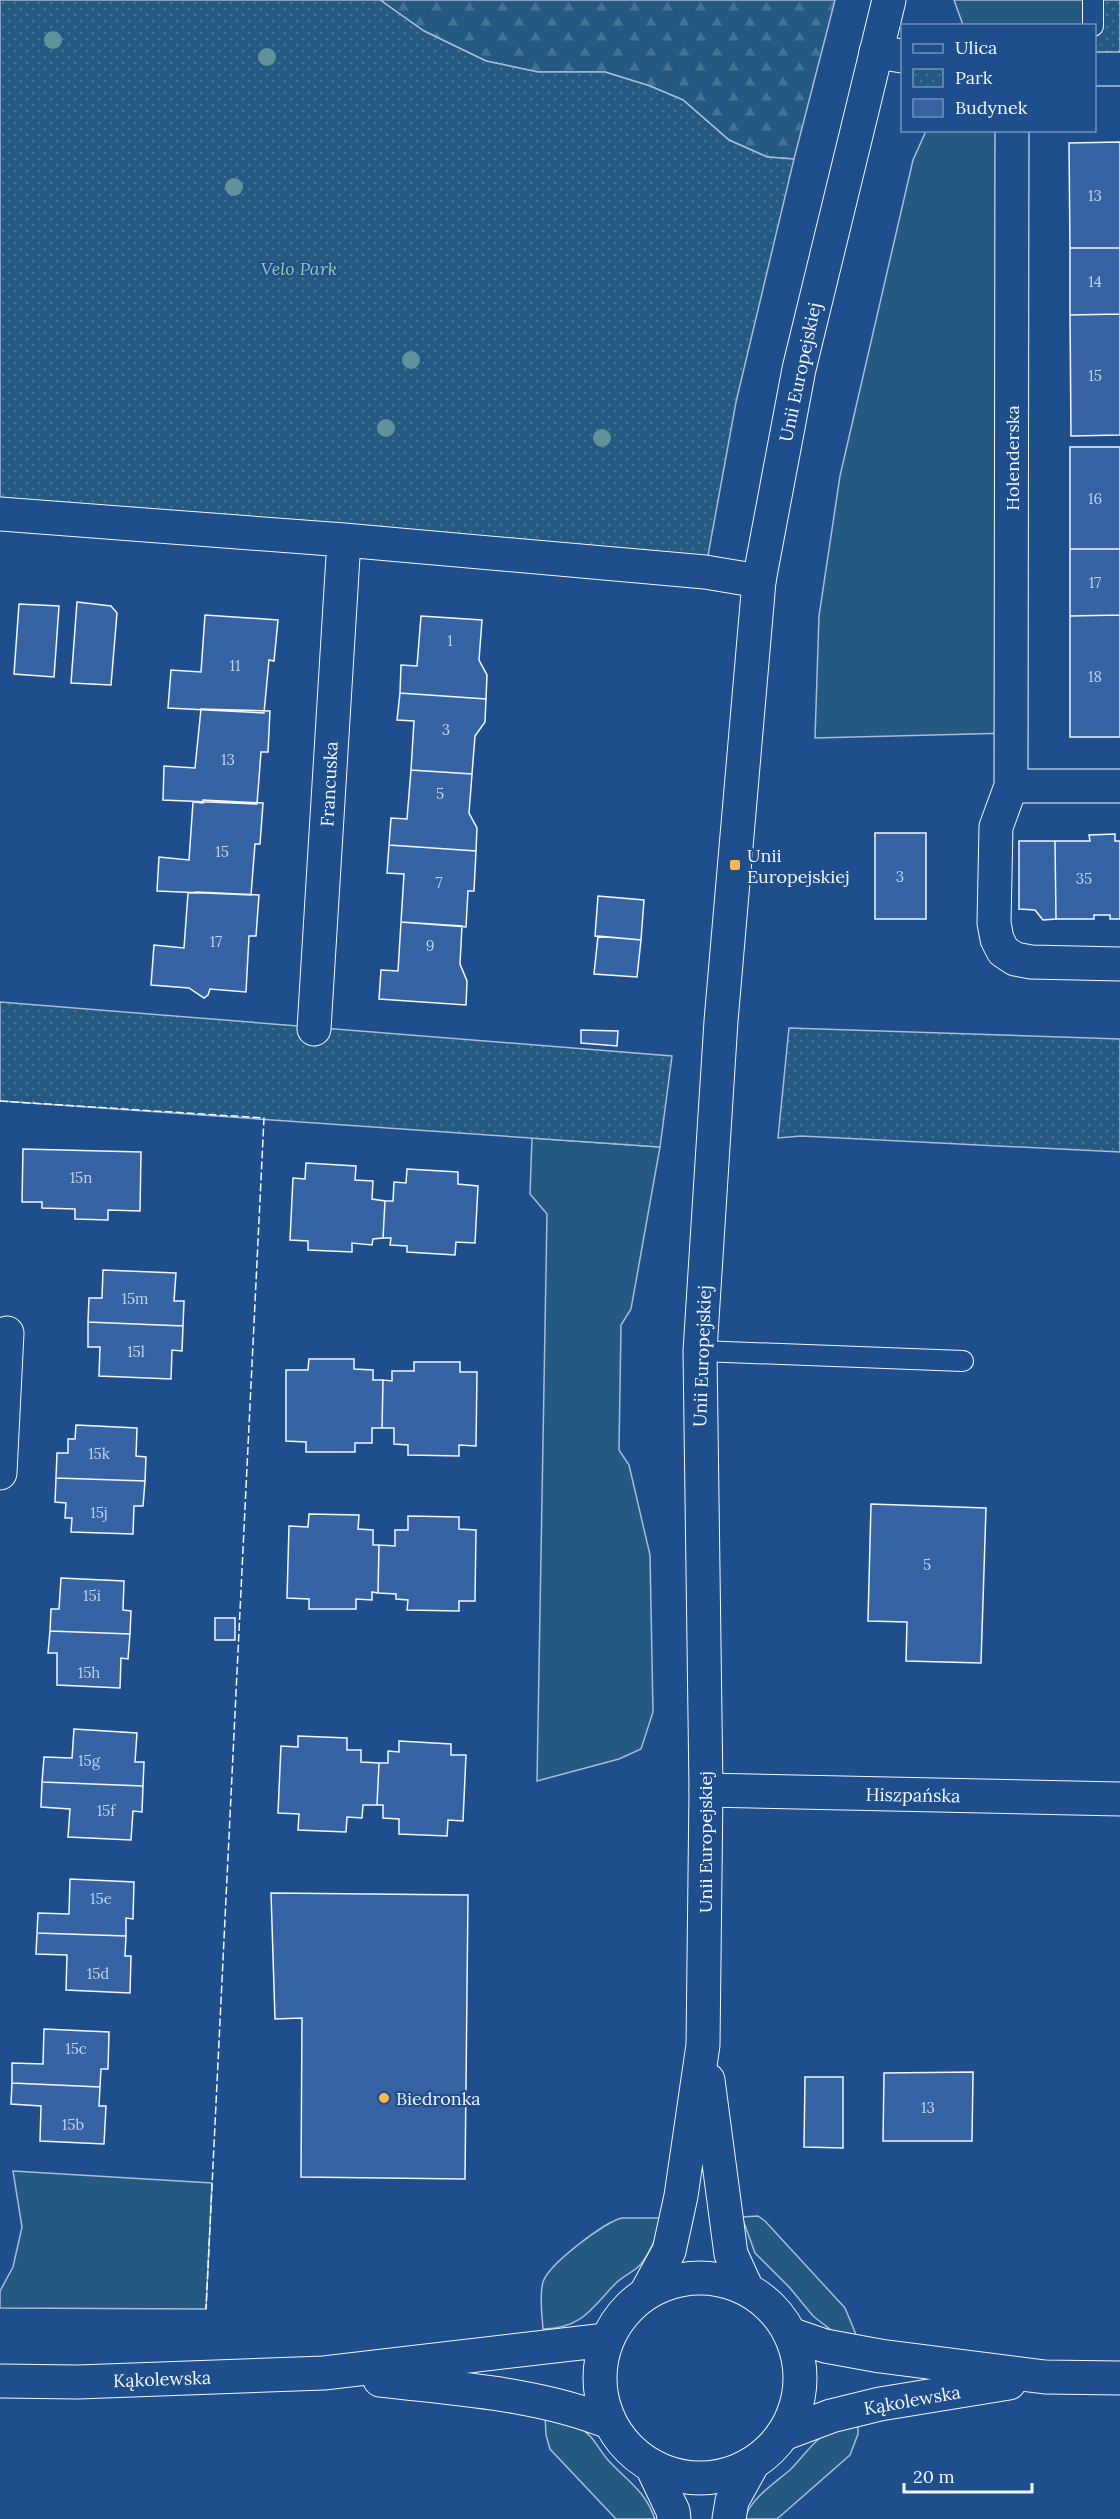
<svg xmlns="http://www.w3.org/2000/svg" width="1120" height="2519" font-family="Lora,serif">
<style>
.grass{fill:#245a82;stroke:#a8bbd7;stroke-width:1.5}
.forest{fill:url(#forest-firs);stroke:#a8bbd7;stroke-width:1.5}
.park{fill:url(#park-dots);stroke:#a8bbd7;stroke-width:1.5}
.building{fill:#3563a3;stroke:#f2f6ff;stroke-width:1.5}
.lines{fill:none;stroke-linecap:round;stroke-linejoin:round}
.service-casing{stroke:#f2f6ff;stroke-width:22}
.minor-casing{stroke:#f2f6ff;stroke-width:35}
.tertiary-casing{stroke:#f2f6ff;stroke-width:35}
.secondary-casing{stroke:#f2f6ff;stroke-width:35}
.primary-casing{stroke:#f2f6ff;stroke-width:35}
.service{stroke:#1f4e8c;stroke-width:20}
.minor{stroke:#1f4e8c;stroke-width:33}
.tertiary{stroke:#1f4e8c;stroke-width:33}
.secondary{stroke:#1f4e8c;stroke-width:33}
.primary{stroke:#1f4e8c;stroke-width:33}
.fence{stroke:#f2f6ff;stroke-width:1.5;stroke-dasharray:8 3;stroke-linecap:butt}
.tree{fill:#61919a}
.poi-dot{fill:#ffb74d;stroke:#1f4e8c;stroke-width:2}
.labels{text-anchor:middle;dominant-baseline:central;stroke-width:4.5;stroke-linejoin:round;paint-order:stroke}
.number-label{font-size:15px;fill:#c3d1e8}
.park-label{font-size:18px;font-style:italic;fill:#97c8a6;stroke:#1f4e8c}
.street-label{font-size:18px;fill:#f2f6ff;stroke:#1f4e8c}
.poi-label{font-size:18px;fill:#f2f6ff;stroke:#1f4e8c;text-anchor:start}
</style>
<defs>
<pattern id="forest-firs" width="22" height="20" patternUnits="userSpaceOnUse" patternTransform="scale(1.5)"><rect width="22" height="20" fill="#245a82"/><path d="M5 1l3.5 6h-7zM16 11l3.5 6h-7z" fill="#447295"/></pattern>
<pattern id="park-dots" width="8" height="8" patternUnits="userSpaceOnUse" patternTransform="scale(1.5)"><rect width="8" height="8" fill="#245a82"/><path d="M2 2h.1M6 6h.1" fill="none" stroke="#447295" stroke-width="1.8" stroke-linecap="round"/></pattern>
</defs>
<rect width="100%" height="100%" fill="#1f4e8c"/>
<path class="grass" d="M954,0H1093V25H963Z
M926,131H1012L1011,733L815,738L819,616L840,476L913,160Z
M532,1138L660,1147L631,1309L621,1325L619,1450L629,1465L650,1555L653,1712L641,1749L619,1759L537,1781L547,1214L530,1194Z
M13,2171L212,2183L206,2309L0,2308V2291L13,2267L22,2227Z
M758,2216L765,2221L845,2308L857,2337L835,2333L813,2316L790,2288L755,2253L742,2217Z
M622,2218H665C658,2233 651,2251 641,2264C634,2272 623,2276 615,2284C590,2310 582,2328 543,2329C542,2314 539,2296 543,2282C548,2265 604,2222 622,2218Z
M545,2414C557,2418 569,2422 580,2428C593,2435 599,2450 608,2460C628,2482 644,2489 655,2519H616L550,2449L546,2435Z
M858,2421V2434L850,2455L777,2519H744C753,2496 774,2484 791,2469C801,2459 809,2447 820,2438C831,2429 845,2426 858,2421Z"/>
<path class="forest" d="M380,0H835L794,159L767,157L729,140L683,100L650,86L605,72H538L486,61L424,31Z"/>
<path class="park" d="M0,0H380L424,31L486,61L538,72H605L650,86L683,100L729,140L767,157L794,159L736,402L705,572L0,514Z
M1093,0H1120V70L1095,69Z
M0,1002L672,1056L660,1147L0,1101Z
M789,1028L1120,1039V1152L801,1136L778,1138Z"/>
<path class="building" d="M1120,142V248H1070L1069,143Z
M1070,248H1120V314L1070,315Z
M1120,314V435L1071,436L1070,315Z
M1070,447H1120V549H1070Z
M1070,549H1120V615L1070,616Z
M77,602L111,606L117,613L111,685L71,683Z
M19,604L59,606L54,677L14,674Z
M205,615L278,620L274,661L269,660L264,713L168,708L171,670L201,672Z
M1120,615V737H1070V616Z
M421,616L482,620L479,660L487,675L486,699L400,693L401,665L417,666Z
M400,693L486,699L485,722L475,736L472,774L411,770L414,721L397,720Z
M201,709L270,711L268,752H261L257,804L163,800L164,766L195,768Z
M411,770L472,774L469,813L477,828L476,851L389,845L391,818L407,819Z
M203,800L263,803L260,844H255L251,895L157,891L159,857L189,860L193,802L203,803Z
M875,833H926V919H875Z
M1115,834V841H1120V919H1110V915H1094V919H1056L1055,841H1090L1089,835Z
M1019,841H1055L1056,919L1043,920L1035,910L1019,909Z
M389,845L476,851L474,891H468L466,927L401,922L404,874L387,873Z
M197,892L259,895L256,936H249L246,992L210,989L208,995L204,998L189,988L151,985L154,945L184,948L188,893Z
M598,896L644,900L641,940L595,936Z
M401,922L462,926L460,964L467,981L466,1005L379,999L381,970L398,971Z
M598,936L641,940L637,977L594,974Z
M581,1030L618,1031L617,1046L581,1043Z
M23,1149L141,1152L140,1211L108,1210V1220L75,1219V1209L42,1208V1202H22Z
M306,1163L356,1166L355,1180L373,1181L372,1199L385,1201L383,1238L373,1239L372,1245L352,1243V1252L308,1250V1241L290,1240L293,1178L305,1179Z
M407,1169L458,1172V1184L478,1186L475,1243L456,1242L455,1255L407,1252V1246L390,1245L391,1238H383L385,1201H393L394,1182L406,1183Z
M103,1270L176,1273L174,1301H184L183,1326L88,1322L89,1298H102Z
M88,1322L183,1326L182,1351L172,1350L171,1379L99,1376L100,1347H88Z
M309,1359H354V1369L373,1370V1380H383L382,1428H372V1443H355V1452H306V1442L286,1441V1370H308Z
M414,1362H460V1372H477L476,1446L459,1445V1456L408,1455V1445L394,1444V1428H382L383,1380L392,1381V1371H414Z
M76,1425L137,1428L136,1456L146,1457L145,1481L56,1478L57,1453H68V1439H75Z
M56,1478L145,1481L143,1506H134L133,1534L71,1532L72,1518H65L66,1503L55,1502Z
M871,1504L986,1508L981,1663L906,1661L907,1622L868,1621Z
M309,1514L359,1515L358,1529L373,1530V1545H379L378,1593L372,1592V1600L356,1599V1609H309V1599L287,1598L289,1526L308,1527Z
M408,1516L459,1517V1529L476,1530L475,1601H459V1611L407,1610L408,1600L396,1599V1594L378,1593L379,1545L395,1546V1530H408Z
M61,1578L124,1581L123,1610L131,1611L130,1634L50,1631L51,1609H59Z
M215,1618H235V1640H215Z
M50,1631L130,1634L128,1659L121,1658L120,1688L57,1685V1653H48Z
M74,1729L137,1733L135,1762H144L143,1786L42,1782L44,1757L72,1758Z
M298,1736L347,1738V1750H361V1762L379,1763L377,1805H363L362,1818L347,1817L346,1832L298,1830L299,1814L278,1813L281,1746L298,1747Z
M399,1741L451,1744V1755H466L463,1821L448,1820L447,1836L399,1834V1819L383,1818V1805H377L379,1763H388V1751L399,1752Z
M42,1782L143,1786L142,1812L133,1811L131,1840L68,1837L70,1809L41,1807Z
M70,1879L134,1882L133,1919L126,1918V1936L37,1933L38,1913L69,1914Z
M271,1893L468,1895L465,2179L301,2177L302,2018L275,2019Z
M37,1933L126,1936L125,1956H131L130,1993L66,1990L67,1955L36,1954Z
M44,2029L109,2032L108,2069H101L100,2087L12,2083V2063L43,2064Z
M973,2072L972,2141H883L884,2073Z
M805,2077H843V2148L804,2147Z
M12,2083L100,2087L99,2106H106L104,2144L40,2141L41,2106L11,2104Z"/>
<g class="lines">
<g class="service-casing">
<path id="service" d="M1093,26V0
M700,1351L963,1361"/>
</g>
<g class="minor-casing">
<path id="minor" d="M876,52L902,56
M1094,69H1120
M0,514L344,540L705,572L759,581
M1011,786L1012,130
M1120,786H1011L996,827L994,923L997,939L1003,951L1015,959L1031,962L1120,964
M314,1029L344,540
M0,1473L7,1333
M706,1790L1120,1799"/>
</g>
<g class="tertiary-casing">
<path id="tertiary" d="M790,2334L825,2346L880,2356L1045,2377L1120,2378
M783,2434L831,2416L880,2404L1009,2383"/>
</g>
<g class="secondary-casing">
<path id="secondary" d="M652,2467L673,2511L674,2519
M729,2519L732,2501L753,2463"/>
</g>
<g class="primary-casing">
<path id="primary" d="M708,2080L731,2254L747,2289
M600 2378a100 100 0 1 1 200 0a100 100 0 1 1-200 0Z
M646,2293L669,2251L681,2196L703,2045L706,1790L700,1351L721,1021L759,581L799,369L889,0
M380,2380C457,2389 536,2393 609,2422
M0,2381L78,2382L324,2373L606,2340"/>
</g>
<use href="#service" class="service"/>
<use href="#minor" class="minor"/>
<use href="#tertiary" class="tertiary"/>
<use href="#secondary" class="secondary"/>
<use href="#primary" class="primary"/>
<path class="fence" d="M0,1101L264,1118L206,2309"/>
</g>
<g class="tree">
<circle cx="53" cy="40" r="9"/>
<circle cx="267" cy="57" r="9"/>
<circle cx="234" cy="187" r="9"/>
<circle cx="411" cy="360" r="9"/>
<circle cx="386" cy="428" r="9"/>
<circle cx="602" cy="438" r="9"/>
</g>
<g class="poi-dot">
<rect x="729" y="859" width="12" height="12" rx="3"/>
<circle cx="384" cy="2098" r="6"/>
</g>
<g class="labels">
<g class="number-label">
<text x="1095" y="195">13</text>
<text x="1095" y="281">14</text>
<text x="1095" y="375">15</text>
<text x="1095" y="498">16</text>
<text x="1095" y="582">17</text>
<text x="450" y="640">1</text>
<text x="235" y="665">11</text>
<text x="1095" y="676">18</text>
<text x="446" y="729">3</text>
<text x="228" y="759">13</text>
<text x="440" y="793">5</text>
<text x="222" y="851">15</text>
<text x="900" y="876">3</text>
<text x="1084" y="878">35</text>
<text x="439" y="882">7</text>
<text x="216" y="941">17</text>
<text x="430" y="945">9</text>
<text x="81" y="1177">15n</text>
<text x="135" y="1298">15m</text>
<text x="136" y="1351">15l</text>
<text x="99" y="1453">15k</text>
<text x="99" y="1512">15j</text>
<text x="927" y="1564">5</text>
<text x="92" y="1595">15i</text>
<text x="89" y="1672">15h</text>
<text x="89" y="1760">15g</text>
<text x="106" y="1810">15f</text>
<text x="101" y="1898">15e</text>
<text x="98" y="1973">15d</text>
<text x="76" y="2048">15c</text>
<text x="928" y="2107">13</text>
<text x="73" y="2124">15b</text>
</g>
<g class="park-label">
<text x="299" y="268">Velo Park</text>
</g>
<g class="street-label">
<text transform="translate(800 372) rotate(-78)">Unii Europejskiej</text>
<text transform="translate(1012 458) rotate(-90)">Holenderska</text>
<text transform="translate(329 784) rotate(-87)">Francuska</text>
<text transform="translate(702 1356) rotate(-88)">Unii Europejskiej</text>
<text transform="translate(913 1795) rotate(1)">Hiszpańska</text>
<text transform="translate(705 1842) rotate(-90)">Unii Europejskiej</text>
<text transform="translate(162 2379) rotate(-2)">Kąkolewska</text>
<text transform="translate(912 2400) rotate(-10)">Kąkolewska</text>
</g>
<g class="poi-label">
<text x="747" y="855">Unii<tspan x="747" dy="21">Europejskiej</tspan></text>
<text x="396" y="2098">Biedronka</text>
</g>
</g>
<rect x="901" y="24" width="195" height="108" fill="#1f4e8c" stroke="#7391ba" stroke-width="1.5"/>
<rect x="913" y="44" width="30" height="9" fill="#1f4e8c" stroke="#7391ba" stroke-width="1.5"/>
<text x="955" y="54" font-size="18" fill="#f2f6ff">Ulica</text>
<rect x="913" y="69" width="30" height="18" fill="url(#park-dots)" stroke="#7391ba" stroke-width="1.5"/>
<text x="955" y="84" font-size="18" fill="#f2f6ff">Park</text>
<rect x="913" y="99" width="30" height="18" fill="#3563a3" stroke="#7391ba" stroke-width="1.5"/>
<text x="955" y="114" font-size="18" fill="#f2f6ff">Budynek</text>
<path d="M904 2483v9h128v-9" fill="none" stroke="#f2f6ff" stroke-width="3"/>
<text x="913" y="2483" font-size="18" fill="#f2f6ff" stroke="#1f4e8c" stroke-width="4.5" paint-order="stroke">20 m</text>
</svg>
